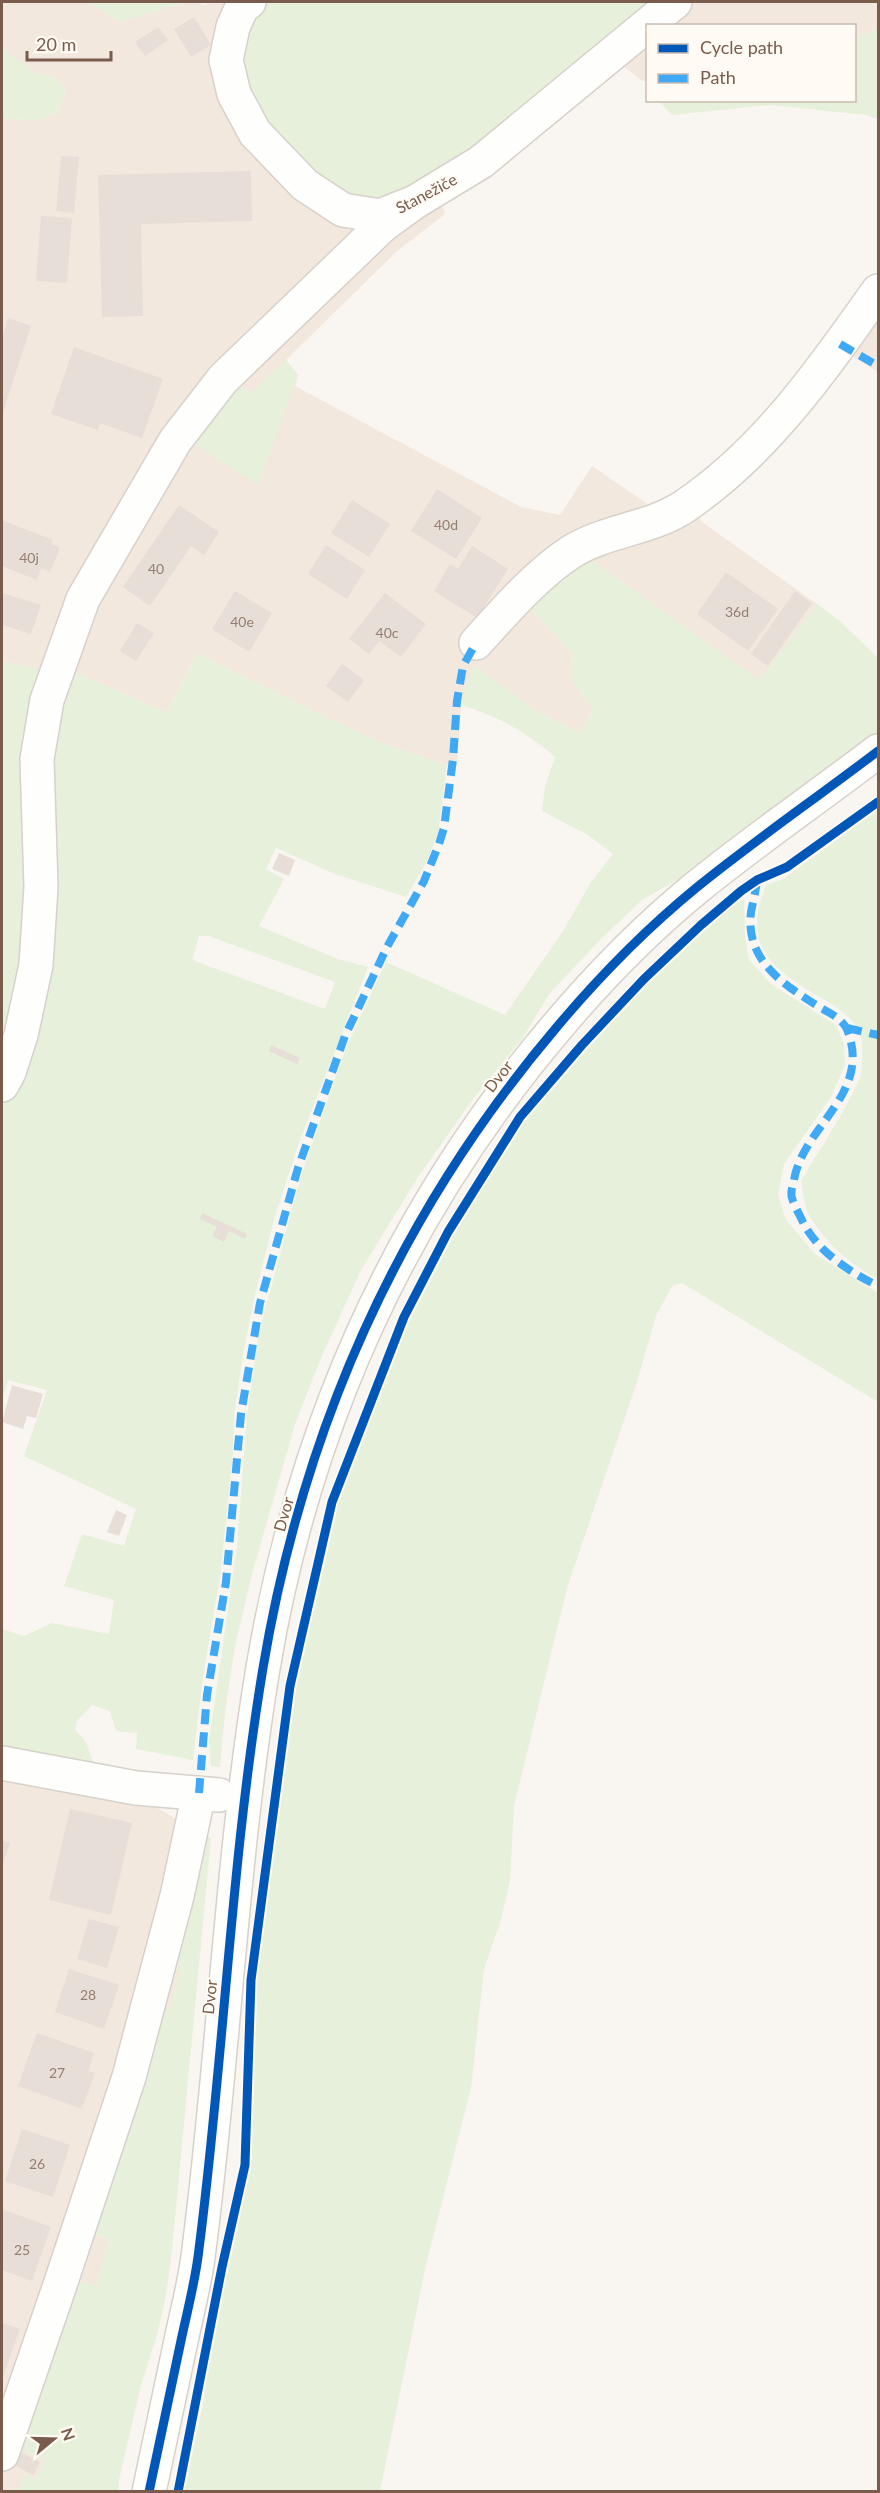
<svg xmlns="http://www.w3.org/2000/svg" width="880" height="2493" font-family="Lato,sans-serif">
<style>
.residential{fill:#f2e8de}
.green{fill:#e7f0db;fill-rule:evenodd}
.building{fill:#e6ded7}
.lines{fill:none;stroke-linecap:round;stroke-linejoin:round}
.minor-casing{stroke:#d7d1cb;stroke-width:36}
.minor{stroke:#fefefd;stroke-width:33}
.quiet{stroke:#3fa9f5;stroke-width:8;stroke-dasharray:15 8;stroke-linecap:butt}
.cycleway-casing{stroke:#fffaf3;stroke-width:13}
.cycleway{stroke:#0057b8;stroke-width:9}
.labels{text-anchor:middle;dominant-baseline:central;stroke-width:4.5;stroke-linejoin:round;paint-order:stroke}
.number-label{font-size:14px;fill:#977e72}
.street-label{font-size:16px;fill:#7a5c4d;stroke:#fffaf3}
</style>
<rect width="100%" height="100%" fill="#f9f5f0"/>
<path class="residential" d="M2,2H89L119,22L186,2H199L202,5L215,2H259L440,198L445,214L396,252L286,360L298,375L295,386L521,507L560,515L592,466L655,509L696,515L702,522L817,604L759,681L587,557L526,604L573,654L569,676L593,710L580,733L539,713L474,666L461,705L457,766L447,765L374,740L197,654L166,712L66,668L42,670L2,661V119L39,120L58,112L66,92L55,78L33,72L2,49Z
M657,2H878V29L855,38L854,26H648L647,81H642L616,60Z
M878,278V372L843,351Z
M2,1755L97,1773L199,1832L168,1970H181L170,2009L155,2005L141,2054L148,2077L131,2131L123,2128L92,2233L109,2240L96,2287L74,2279L13,2446L45,2461L36,2480L24,2476L18,2492L2,2491Z"/>
<path class="green" d="M89,2H186L119,22Z
M259,2H657L459,166L386,204L336,196L248,105L238,26Z
M878,29V119L866,115L770,105L672,115L659,101L854,100L855,38Z
M2,49L33,72L55,78L66,92L58,112L39,120L2,119Z
M286,360L298,375L258,485L189,441L235,380L250,394Z
M587,557L759,680L817,604L840,621L878,658V732L752,826L710,861L642,900L601,939L550,993L522,1039L473,1099L418,1177L361,1270L321,1358L295,1424L252,1574L235,1646L225,1712L220,1767L211,1766L209,1742L237,1546L247,1416L259,1332L302,1173L346,1048L386,962L505,1015L563,931L591,882L613,854L588,835L542,811L545,787L555,757C527,732 497,716 461,705L474,665L539,713L580,733L593,710L569,676L573,654L526,604Z
M197,654L374,740L447,765L438,834L426,863L406,897L335,874L276,848L266,869L284,879L259,926L338,959L368,967L300,1140L275,1216L255,1295L244,1349L234,1416L233,1453L220,1577L204,1670L193,1760L136,1749L137,1733L116,1731L110,1711L92,1705L76,1722V1731L86,1742L97,1773L2,1755V1629L24,1636L52,1623L109,1634L114,1600L64,1586L82,1534L124,1546L136,1509L24,1456L47,1390L8,1380L2,1401V1099L66,668L166,712ZM199,936H209L335,982L325,1009L192,960Z
M2,661L42,670L33,937L2,1072Z
M878,810V1279C850,1265 823,1241 808,1213C804,1204 803,1191 801,1181C818,1152 837,1124 852,1094C855,1088 860,1080 861,1074C862,1064 863,1046 861,1037C856,1019 838,1008 823,999C772,969 741,947 766,885L783,879Z
M744,898L745,935L749,960L771,984L836,1025L844,1044L845,1065L831,1097L784,1164L778,1195L786,1220L815,1254L878,1293V1402L682,1283L672,1286L656,1316L637,1382L567,1588L514,1806L510,1880L501,1920L484,1969L471,2088L426,2265L380,2491H184L204,2399L207,2369L248,2167L247,2125L251,2087L254,1980L292,1687L335,1502L365,1420L406,1318L451,1232L523,1117L647,980L702,927Z
M199,1832L211,1838L172,2250L166,2295L158,2332L141,2385L119,2480V2491H18L24,2475L36,2479L44,2461L13,2446L74,2279L96,2286L109,2240L92,2233L122,2127L131,2130L147,2077L141,2055L154,2005L170,2008L180,1971L168,1970Z"/>
<path class="building" d="M194,17L211,45L191,57L174,29Z
M158,27L168,40L145,56L135,42Z
M61,156L79,157L74,213L56,211Z
M251,171L252,221L141,224L143,316L102,317L98,175Z
M41,216L72,218L67,283L36,281Z
M8,318L31,326L2,415V338Z
M74,347L163,379L142,438L100,423L98,430L51,414Z
M437,489L482,518L456,559L411,531Z
M352,500L390,524L369,557L331,533Z
M179,505L219,532L204,555L191,546L150,606L123,587Z
M2,520L53,540L51,544L60,548L50,572L41,568L37,580L2,566Z
M326,545L365,570L347,599L308,574Z
M472,546L508,569L477,618L434,591L450,564L458,569Z
M726,572L778,609L748,651L697,614Z
M235,591L272,613L249,652L212,629Z
M795,591L812,603L768,666L751,654Z
M2,593L41,605L31,634L2,625Z
M385,593L426,624L401,657L379,641L369,654L349,639Z
M137,623L154,633L136,661L120,651Z
M342,664L364,680L348,702L326,686Z
M279,853L295,860L289,876L272,869Z
M271,1045L300,1058L297,1064L269,1051Z
M202,1213L247,1234L245,1239L229,1231L224,1242L212,1236L217,1227L200,1219Z
M12,1385L43,1394L36,1418L27,1416L23,1429L2,1422Z
M116,1510L127,1515L119,1536L107,1532Z
M70,1809L132,1823L111,1915L49,1900Z
M2,1840L10,1843L2,1866Z
M89,1919L119,1927L107,1968L77,1959Z
M69,1969L119,1985L104,2029L55,2012Z
M37,2033L94,2053L88,2071L95,2073L82,2109L18,2086Z
M22,2129L70,2145L53,2197L5,2181Z
M2,2209L51,2227L32,2281L2,2270Z
M2,2323L20,2329L2,2379Z
M20,2452L40,2462L33,2475L14,2465Z"/>
<g class="lines">
<g class="minor-casing">
<path id="minor" d="M249,2L242,7L233,27L226,60L234,94L255,133L305,185L343,210L380,216L415,202L481,162L675,2
M476,643C505,611 536,575 571,552C606,530 651,529 685,506C766,451 823,369 878,291
M2,1085L9,1072L21,1035L36,965L41,887L37,759L47,700L83,599L175,441L223,379L382,226L415,202
M2,1763L136,1788L219,1795
M2,2454L59,2288L129,2077L177,1896L199,1793
M149,2492C160,2440 171,2388 182,2336C188,2308 196,2278 199,2249C224,2056 231,1860 263,1668C303,1429 399,1213 556,1028C598,978 646,929 696,888C755,840 818,797 878,751"/>
</g>
<use href="#minor" class="minor"/>
<path class="quiet" d="M840,344L878,366
M757,880C756,891 753,901 751,912C745,961 784,985 821,1008C832,1014 844,1020 848,1032C871,1095 803,1126 794,1180C793,1185 790,1192 792,1198C794,1205 798,1212 801,1218C815,1250 848,1271 878,1286
M847,1028L878,1035
M199,1793L207,1695L226,1582L241,1414L260,1303L298,1168L345,1036L387,947L424,881L439,844L444,828L453,759L457,701L463,666L476,643"/>
<g class="cycleway-casing">
<path id="cycleway" d="M149,2492C160,2440 171,2388 182,2336C188,2308 196,2278 199,2249C224,2056 231,1860 263,1668C303,1429 399,1213 556,1028C598,978 646,929 696,888C755,840 818,797 878,751
M178,2492L222,2267L245,2165L251,1980L290,1686L332,1502L404,1317L448,1232L520,1117L582,1045L644,979L701,925L741,891L757,880L787,867L878,802"/>
</g>
<use href="#cycleway" class="cycleway"/>
</g>
<g class="labels">
<g class="number-label">
<text x="446" y="524">40d</text>
<text x="29" y="557">40j</text>
<text x="156" y="568">40</text>
<text x="737" y="611">36d</text>
<text x="242" y="621">40e</text>
<text x="387" y="632">40c</text>
<text x="88" y="1994">28</text>
<text x="57" y="2072">27</text>
<text x="37" y="2163">26</text>
<text x="22" y="2249">25</text>
</g>
<g class="street-label">
<text transform="translate(426 193) rotate(-28)">Stanežiče</text>
<text transform="translate(498 1076) rotate(-52)">Dvor</text>
<text transform="translate(283 1514) rotate(-74)">Dvor</text>
<text transform="translate(209 1997) rotate(-84)">Dvor</text>
</g>
</g>
<rect width="880" height="2493" fill="none" stroke="#7a5c4d" stroke-width="6"/>
<rect x="646" y="24" width="210" height="78" fill="#fffaf3" stroke="#cabbb1" stroke-width="1.5"/>
<rect x="658" y="44" width="30" height="9" fill="#0057b8" stroke="#cabbb1" stroke-width="1.5"/>
<text x="700" y="54" font-size="18" fill="#7a5c4d">Cycle path</text>
<rect x="658" y="74" width="30" height="9" fill="#3fa9f5" stroke="#cabbb1" stroke-width="1.5"/>
<text x="700" y="84" font-size="18" fill="#7a5c4d">Path</text>
<g transform="translate(54 2439) rotate(71)" stroke="#fffaf3" stroke-width="4.5" paint-order="stroke">
<path d="M0-4.5L10 22L0 15L-10 22Z" fill="#7a5c4d"/>
<text y="-9" font-size="16" font-weight="bold" text-anchor="middle" fill="#7a5c4d">N</text>
</g>
<path d="M27 51v9h84v-9" fill="none" stroke="#7a5c4d" stroke-width="3"/>
<text x="36" y="51" font-size="18" fill="#7a5c4d" stroke="#fffaf3" stroke-width="4.5" paint-order="stroke">20 m</text>
</svg>
